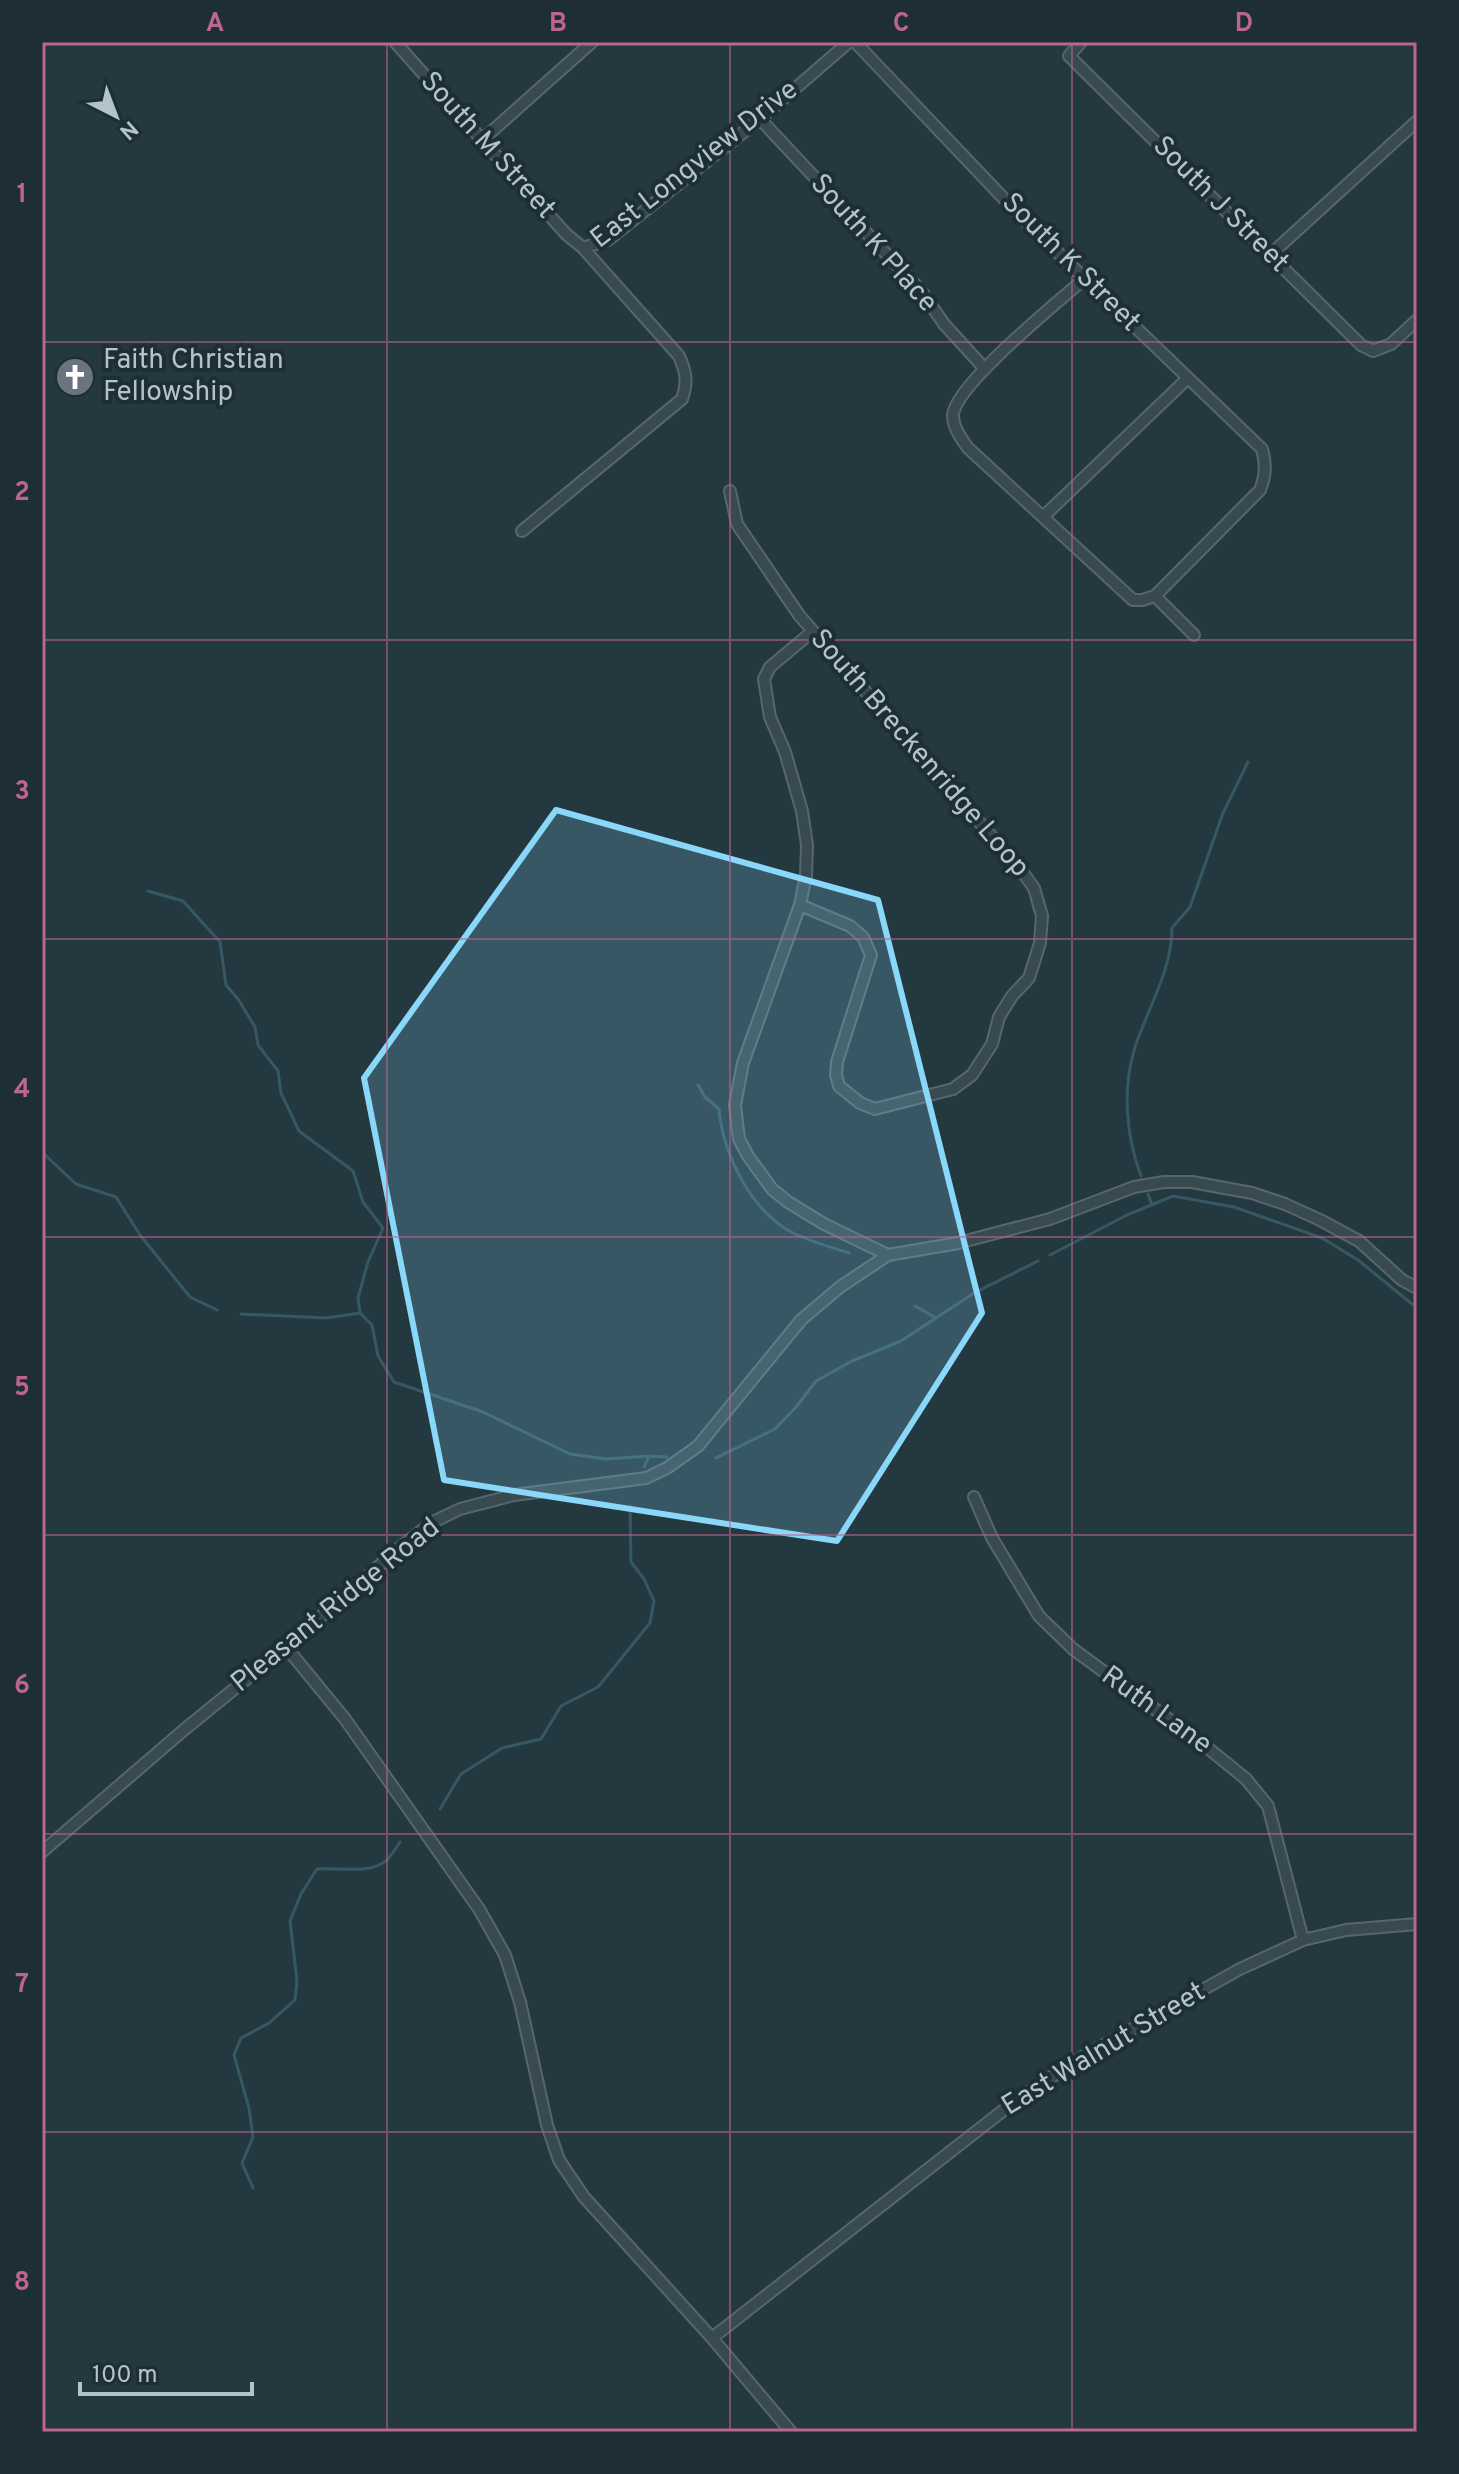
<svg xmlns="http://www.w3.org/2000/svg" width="1459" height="2474" font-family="Overpass,sans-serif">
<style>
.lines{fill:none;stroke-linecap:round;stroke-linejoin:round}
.stream{stroke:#365864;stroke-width:3}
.street-casing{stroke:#56666d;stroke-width:14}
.street{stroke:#38494f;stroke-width:10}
.marked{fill:#89d8fa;fill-opacity:0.2;stroke:#89d8fa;stroke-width:6;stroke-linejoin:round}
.grid{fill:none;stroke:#bc658d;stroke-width:2;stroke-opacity:0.55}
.labels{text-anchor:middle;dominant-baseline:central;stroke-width:8;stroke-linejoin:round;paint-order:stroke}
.street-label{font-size:28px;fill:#b4c3ca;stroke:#1d2e34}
.poi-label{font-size:28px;fill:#b4c3ca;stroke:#1d2e34;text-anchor:start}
.neatline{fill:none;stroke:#bc658d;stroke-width:3}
.grid-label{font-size:26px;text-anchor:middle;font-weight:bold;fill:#bc658d}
</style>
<rect width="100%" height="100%" fill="#24383f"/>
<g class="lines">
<path class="stream" d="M148,891L183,901L220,942L226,985L238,999L255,1027L258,1045L278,1071L281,1093L299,1131L353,1171L363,1202L383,1228L368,1262L358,1298L360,1313L372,1325L378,1356L394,1382L483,1412L570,1454L606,1459L649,1456L667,1457
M698,1085L705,1097L719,1109C723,1155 752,1213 795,1234C812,1242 831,1247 849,1253
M42,1152L76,1184L116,1197L140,1235L190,1297L217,1310
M1141,1176C1126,1136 1122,1089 1135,1047C1148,1008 1172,970 1172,928L1190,907L1223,813L1248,762
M1148,1194L1152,1205
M1050,1255L1127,1215L1173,1196L1234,1207L1322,1238L1358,1260L1417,1308
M915,1306L936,1318
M241,1314L326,1318L360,1313
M716,1458L775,1429L797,1406L816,1381L852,1361L901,1341L974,1293L1038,1261
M644,1467L649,1456
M440,1809L461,1774L502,1748L541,1739L561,1706L598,1687L650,1623L654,1601L644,1579L631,1562L630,1506
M253,2188L242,2163L253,2137L249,2108L234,2055L241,2038L269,2023L295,2000L297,1981L290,1921L301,1894L317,1869C338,1867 365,1874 383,1863C390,1859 395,1849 400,1842"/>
<g class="street-casing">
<path id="street" d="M395,42L566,234L583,248L679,356C686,372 688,382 682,399L522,531
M855,42L1027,223L1262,449C1266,464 1266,475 1260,490L1155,596L1142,600H1133L968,448C961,438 953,428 953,415C955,385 1058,302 1084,279
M1081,42L1069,56L1361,345L1373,351L1391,344L1417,320
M760,119L922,292L944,324L985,369
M482,140L592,42
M583,248L608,240L760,119L849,42
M1270,255L1417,121
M730,491L737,524L799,615L1021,870L1034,888L1042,916L1040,943L1029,978L1012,996L999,1017L992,1044L972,1075L953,1089L875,1109L860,1103L839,1086L836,1075L837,1062L871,955L863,937L850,926L800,905
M1044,516L1188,378
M1155,596L1194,635
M813,631L770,667L764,679L770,717L785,752L802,811L807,845L806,875L800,905L743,1063L735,1105L739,1139L748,1156L772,1189L788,1202L824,1224L888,1255
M974,1497L992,1538L1039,1616L1073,1649L1209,1749L1246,1779L1268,1806L1303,1940
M286,1647L345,1719L479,1909L505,1955L520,2002L547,2125L559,2160L584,2197L712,2338L791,2432
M42,1852L185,1729L286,1647L404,1544L433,1522L460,1509L514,1495L646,1478L667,1468L698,1446L801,1320L840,1287L888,1255L958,1243L1050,1219L1134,1187L1164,1182H1192L1252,1193L1285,1204L1320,1220L1359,1241L1402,1280L1417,1288
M712,2338L1019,2098L1084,2056L1240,1969L1303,1940L1346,1930L1417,1924"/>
</g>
<use href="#street" class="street"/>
</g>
<path class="marked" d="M556,810L878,900L982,1313L837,1541L444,1480L364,1078Z"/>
<path class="grid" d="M387,42V2432M730,42V2432M1072,42V2432M42,342H1417M42,640H1417M42,939H1417M42,1237H1417M42,1535H1417M42,1834H1417M42,2132H1417"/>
<defs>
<g id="church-disc" transform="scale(2)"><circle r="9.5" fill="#6b7280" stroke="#1d2e34"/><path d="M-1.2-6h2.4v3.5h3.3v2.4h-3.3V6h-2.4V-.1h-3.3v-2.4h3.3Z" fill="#fff"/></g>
</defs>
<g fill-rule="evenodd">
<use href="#church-disc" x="75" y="377"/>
</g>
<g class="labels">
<g class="street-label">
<text transform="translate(487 146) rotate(48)">South M Street</text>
<text transform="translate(695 165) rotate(-38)">East Longview Drive</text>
<text transform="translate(1220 205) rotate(45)">South J Street</text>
<text transform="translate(873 244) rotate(48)">South K Place</text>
<text transform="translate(1070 263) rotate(45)">South K Street</text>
<text transform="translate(919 754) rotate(49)">South Breckenridge Loop</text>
<text transform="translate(336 1606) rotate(-39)">Pleasant Ridge Road</text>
<text transform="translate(1156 1711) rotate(36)">Ruth Lane</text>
<text transform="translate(1104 2050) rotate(-31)">East Walnut Street</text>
</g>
<g class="poi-label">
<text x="103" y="361">Faith Christian<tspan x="103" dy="32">Fellowship</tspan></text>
</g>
</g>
<rect width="1459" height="2474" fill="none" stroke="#1d2e34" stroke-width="88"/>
<g transform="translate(116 116) rotate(138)" stroke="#1d2e34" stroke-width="6" paint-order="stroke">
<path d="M0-6L14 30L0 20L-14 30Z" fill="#b4c3ca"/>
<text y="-12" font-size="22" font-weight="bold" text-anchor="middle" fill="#b4c3ca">N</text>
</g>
<path d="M80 2382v12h172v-12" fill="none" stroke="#b4c3ca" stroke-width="4"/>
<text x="92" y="2382" font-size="24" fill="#b4c3ca" stroke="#1d2e34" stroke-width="6" paint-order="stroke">100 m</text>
<rect x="44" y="44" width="1371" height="2386" class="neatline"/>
<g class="grid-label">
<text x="215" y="31">A</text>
<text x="558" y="31">B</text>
<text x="901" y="31">C</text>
<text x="1244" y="31">D</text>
<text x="22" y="202">1</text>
<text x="22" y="500">2</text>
<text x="22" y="799">3</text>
<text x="22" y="1097">4</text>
<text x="22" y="1395">5</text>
<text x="22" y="1693">6</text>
<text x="22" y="1992">7</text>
<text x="22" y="2290">8</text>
</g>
</svg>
